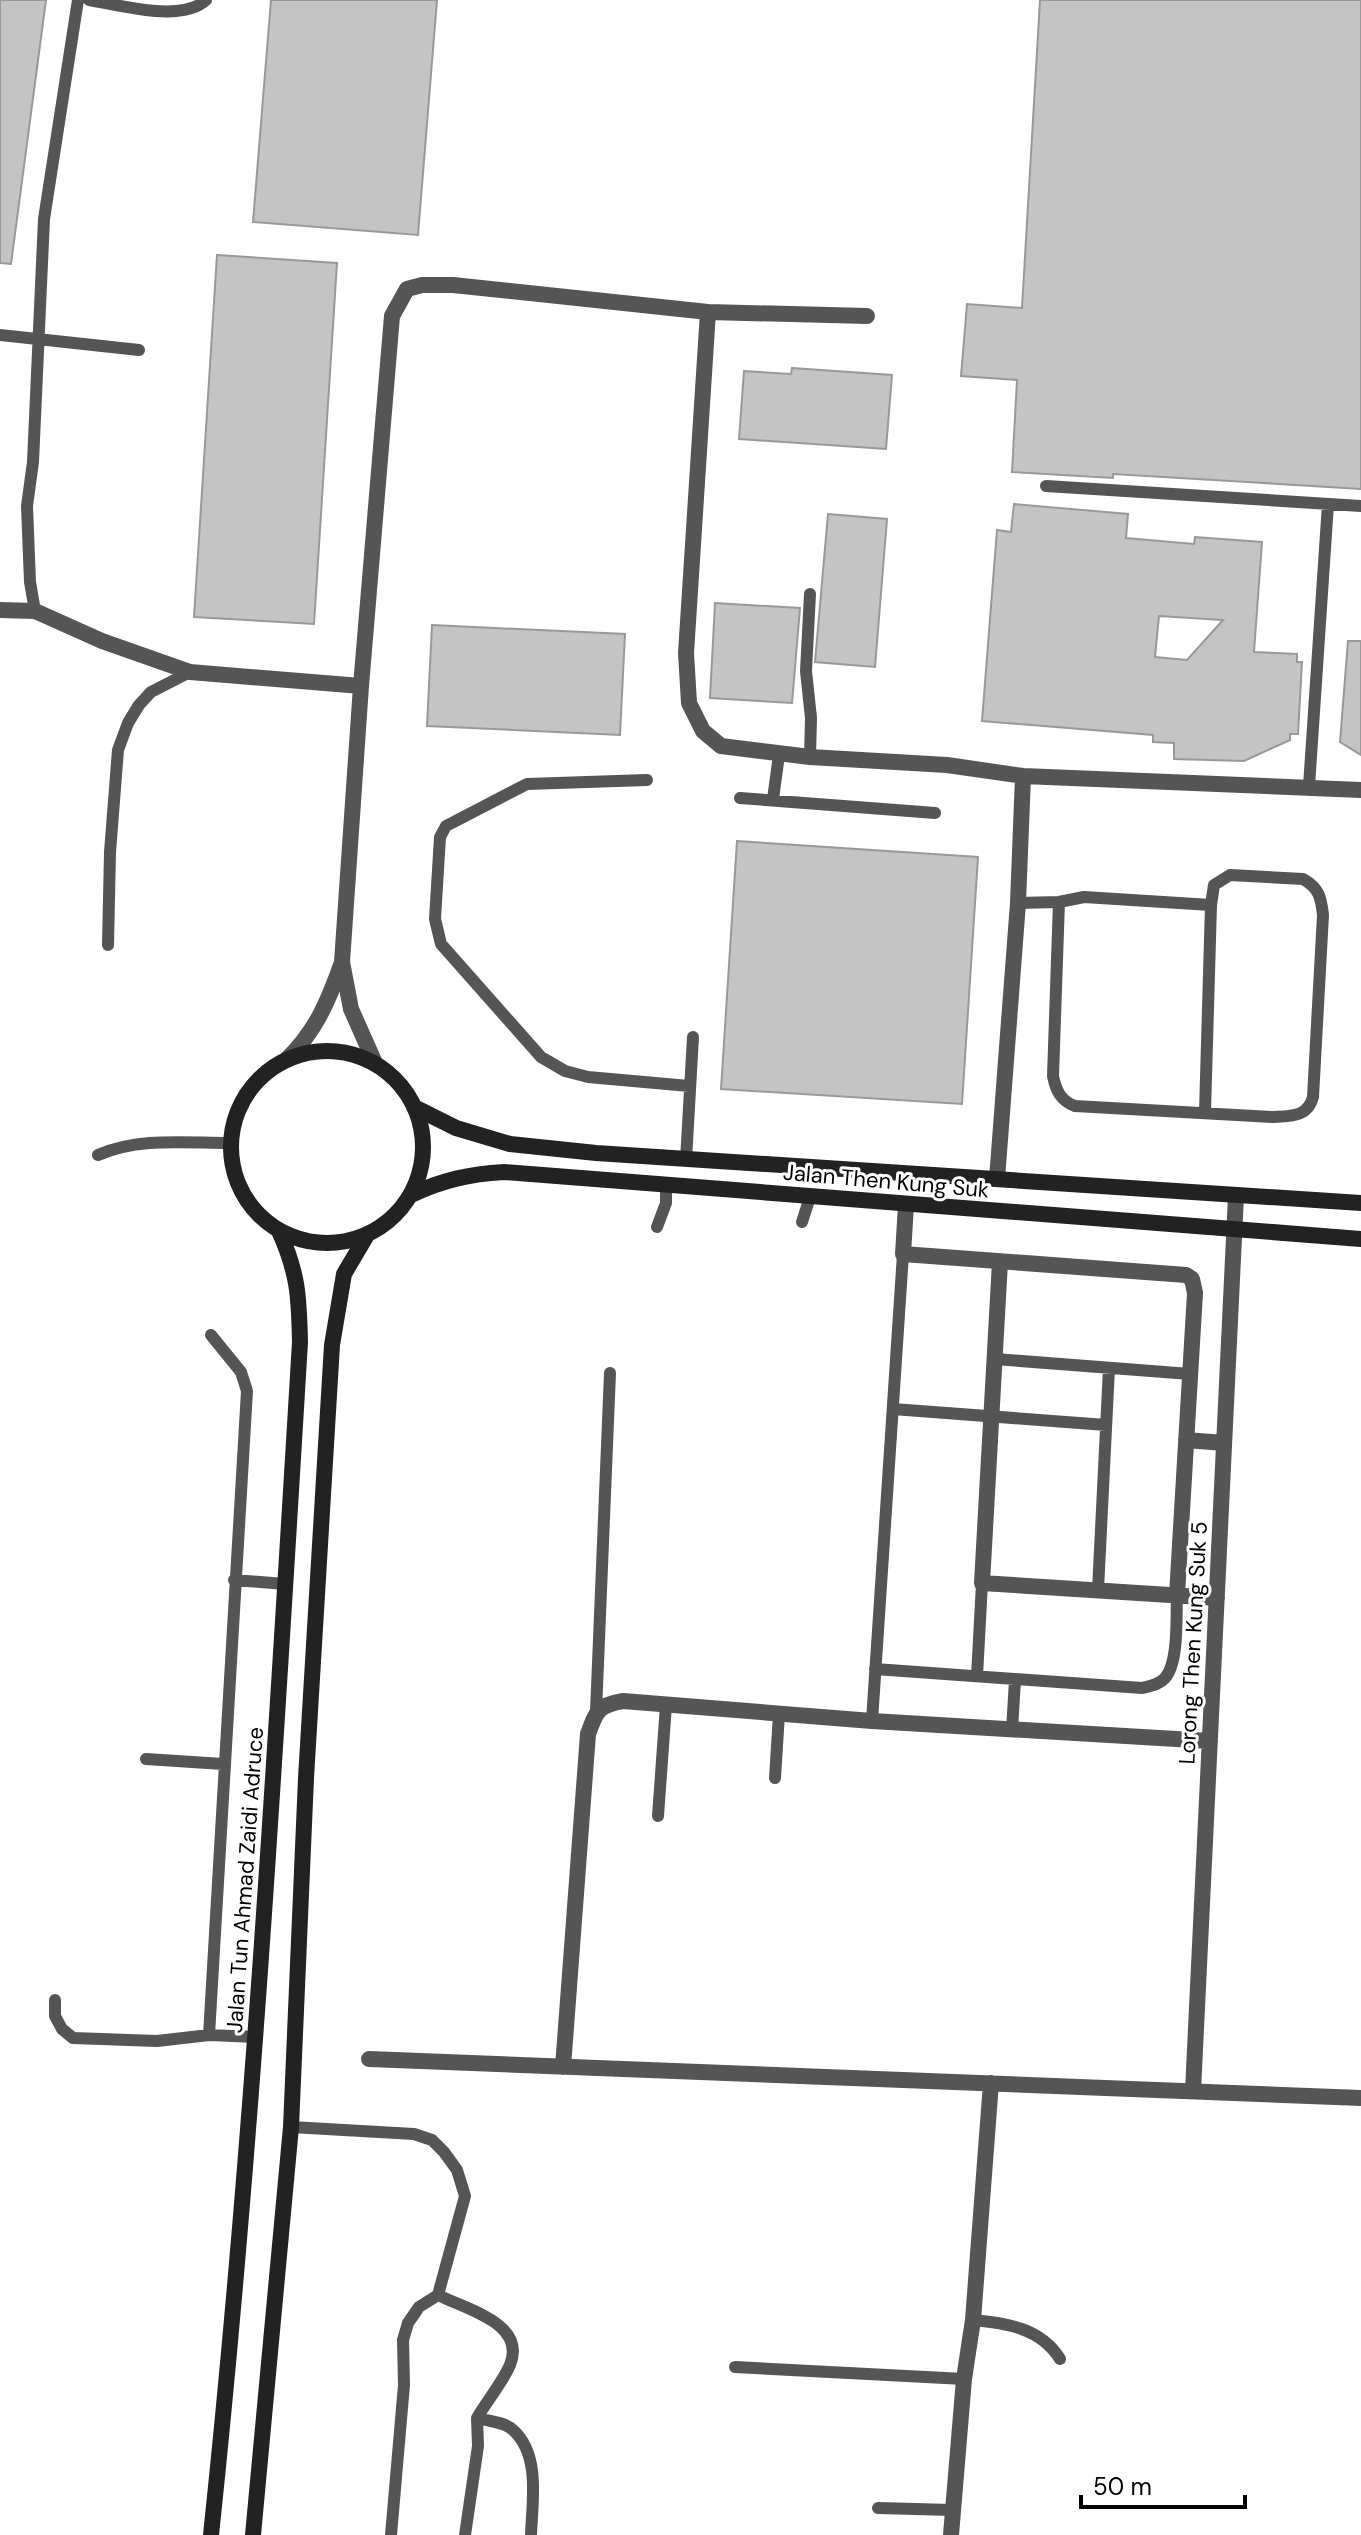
<svg xmlns="http://www.w3.org/2000/svg" width="1361" height="2535" font-family="'DM Sans',sans-serif">
<style>
.building{fill:#c4c4c4;stroke:#999;stroke-width:2;fill-rule:evenodd}
.lines{fill:none;stroke-linecap:round;stroke-linejoin:round}
.lane{stroke:#555;stroke-width:12}
.street{stroke:#555;stroke-width:16}
.secondary{stroke:#222;stroke-width:16}
.labels{text-anchor:middle;dominant-baseline:central;stroke-width:6;stroke-linejoin:round;paint-order:stroke}
.street-label{font-size:22px;fill:#000;stroke:#fff}
</style>
<rect width="100%" height="100%" fill="#fff"/>
<path class="building" d="M0,0H46L11,264L0,263Z
M271,0H437L418,235L253,222Z
M1040,0H1361V489L1113,474V478L1012,472L1017,380L961,376L967,304L1022,308Z
M217,255L337,263L314,624L194,617Z
M792,368L892,375L886,449L739,439L744,371L791,374Z
M1014,504L1128,514L1126,538L1194,544L1195,537L1262,542L1254,652L1297,654V662H1302L1298,734H1290V740L1244,761L1174,759V743L1153,742V735L982,721L997,530L1011,532ZM1159,616L1223,620L1187,660L1155,657Z
M828,514L887,519L875,667L815,662Z
M715,603L800,608L792,703L710,698Z
M432,625L625,634L620,735L427,726Z
M1348,641H1361V755L1340,742Z
M737,841L978,857L962,1104L721,1089Z"/>
<g class="lines">
<path class="lane" d="M89,0C119,5 182,23 206,0
M0,335L139,350
M1046,486L1361,506
M810,594L806,671L811,718L810,757
M35,611L30,582L27,506L33,462L44,219L78,0
M647,780L527,784L446,826L440,837L435,919L441,944L541,1057L565,1071L588,1077L689,1086
M1309,786L1328,504
M740,798L935,813
M773,799L779,755
M1059,902L1053,1076C1056,1091 1061,1101 1075,1106L1273,1117C1291,1116 1308,1117 1313,1097L1323,915C1321,897 1319,888 1303,879L1230,875L1214,885L1211,905
M1018,903L1059,902L1084,897L1211,905L1205,1112
M108,945L110,852L118,750L128,723L139,705L151,692L190,672
M98,1155C139,1137 185,1143 230,1143
M686,1160L693,1037
M802,1222L810,1197
M657,1227L666,1203V1187
M995,1359L1190,1374
M893,1409L1106,1425
M234,1580L285,1584
M1098,1590L1109,1368
M875,1669L1142,1688C1150,1686 1159,1685 1165,1678C1179,1662 1176,1617 1177,1595
M977,1676L982,1583
M596,1712L610,1373
M872,1721L903,1254
M1012,1730L1015,1680
M146,1759L223,1764
M775,1778L779,1714
M658,1816L666,1705
M55,2000V2016L62,2029L73,2038L157,2041L209,2035L257,2037
M209,2035L247,1391L241,1372L211,1335
M291,2127L414,2134L432,2140L444,2152L457,2170L465,2196L438,2295L419,2307L408,2323L403,2340L404,2385L391,2535
M438,2295C465,2309 527,2323 510,2365C502,2383 487,2401 477,2418
M973,2320C1006,2323 1041,2328 1060,2359
M735,2367L964,2379
M878,2508L952,2510
M465,2535L478,2446L477,2418C488,2421 505,2422 513,2430C541,2455 532,2503 531,2535"/>
<path class="street" d="M708,312L686,653L689,703L703,731L721,746L810,757L947,765L1023,776L1361,790
M0,610L35,611L102,641L190,672L361,686
M287,1059C315,1032 328,1002 341,965
M375,1063L351,1009L342,962L361,686L392,316L407,289L422,285H453L708,312L867,316
M997,1179L1018,903L1023,776
M906,1205L903,1254L1186,1275L1192,1279L1195,1293L1177,1595
M1000,1262L982,1583L1217,1598
M1186,1440L1224,1443
M369,2059L1361,2098
M563,2067L588,1734C596,1712 598,1705 623,1701L872,1721L1210,1741
M1193,2091L1236,1196
M951,2535L964,2379L973,2320L991,2083"/>
<path class="secondary" d="M231 1147a96 96 0 1 1 192 0a96 96 0 1 1-192 0Z
M416,1108L456,1128L510,1144L596,1153L1361,1203
M411,1195C442,1180 470,1174 504,1172L1361,1239
M211,2535C253,2138 276,1740 300,1342C299,1296 298,1273 279,1231
M253,2535L291,2127L306,1778L332,1345L344,1274L367,1235"/>
</g>
<g class="labels">
<g class="street-label">
<text transform="translate(886 1181) rotate(5)">Jalan Then Kung Suk</text>
<text transform="translate(1193 1643) rotate(-87)">Lorong Then Kung Suk 5</text>
<text transform="translate(245 1880) rotate(-86)">Jalan Tun Ahmad Zaidi Adruce</text>
</g>
</g>
<path d="M1081 2495v12h164v-12" fill="none" stroke="#000000" stroke-width="4"/>
<text x="1093" y="2495" font-size="24" fill="#000000" stroke="#ffffff" stroke-width="6" paint-order="stroke">50 m</text>
</svg>
